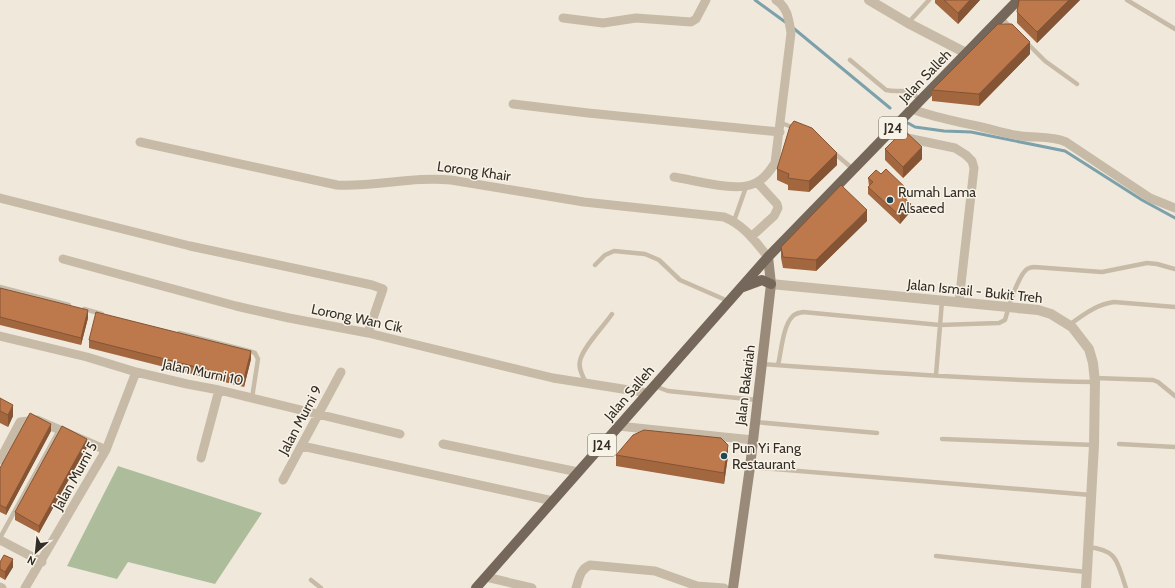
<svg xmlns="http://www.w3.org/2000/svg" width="1175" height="588" font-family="Cabin,sans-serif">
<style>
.garden{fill:#adbd9c}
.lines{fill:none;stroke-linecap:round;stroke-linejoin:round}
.stream{stroke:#7ca1ab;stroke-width:3}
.service{stroke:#c7bba8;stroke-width:4.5}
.minor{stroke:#c7bba8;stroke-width:9}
.tertiary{stroke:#c7bba8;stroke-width:10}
.secondary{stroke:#9a8a79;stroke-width:10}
.primary{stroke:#756759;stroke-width:10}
.wall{fill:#a36740}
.shaded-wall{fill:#845434}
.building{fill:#bd784b;stroke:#845434}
.poi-dot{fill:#204752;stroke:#f8f3e7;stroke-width:1.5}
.labels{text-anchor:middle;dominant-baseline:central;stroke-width:3;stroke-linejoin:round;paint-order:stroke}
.shield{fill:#f8f3e7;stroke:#6f6861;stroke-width:1}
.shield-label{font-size:13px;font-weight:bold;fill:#342d27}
.street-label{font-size:14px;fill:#342d27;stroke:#f8f3e7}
.poi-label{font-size:14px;fill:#342d27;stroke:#f8f3e7;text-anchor:start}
</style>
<rect width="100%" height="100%" fill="#f0e9db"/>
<path class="garden" d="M118,466L262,513L215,584L128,562L117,579L67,566Z"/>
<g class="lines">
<path class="stream" d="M755,0L788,24
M792,27L890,108
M908,123L915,127L944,131L971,132L1065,151L1142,200L1175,218"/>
<path class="service" d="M1127,0L1175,29
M1001,17L1012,29
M908,23L929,0
M1026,42L1045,61L1077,84
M850,60L886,90C904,94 903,85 921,100
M781,123L795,128
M833,152L853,169
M734,221L746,187
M595,265L605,255L614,251L645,254L659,260L680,280L728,301
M0,287L69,305
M84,309L102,314
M1069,325C1083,315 1097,304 1114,302L1175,307
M179,333L249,351L255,353L258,359L252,398
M762,364C873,372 984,380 1095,382
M778,365C781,353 783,326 792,317C795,313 799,313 803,312L940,325L999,323L1005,320C1008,308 1018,276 1027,269C1029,268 1032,267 1034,267L1102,272L1147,263L1157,264L1175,269
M936,375L942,301
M1095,378L1153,380L1158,382L1175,396
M586,383C583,376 578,369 580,361C582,348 604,326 612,314
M656,384L660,388L668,391L757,400
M755,422L877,433
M942,439L1094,445
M1119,444L1175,447
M750,467L1091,495
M0,538L59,430
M1088,547C1119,550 1117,563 1126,588
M936,556L1086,572
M311,580L321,588"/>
<path class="minor" d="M563,18L603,23L636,18L691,22L696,19L706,0
M513,104L588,113L780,132
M912,109C933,117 954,121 977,126C992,129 1006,134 1021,136C1037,138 1052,136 1066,142L1150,198L1175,208
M888,134L955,148L966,155L972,161L974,168L959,302
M140,142L337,185C375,187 413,176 451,180L584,202L724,217C744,225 755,241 768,257
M674,177C694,180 735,192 753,184C763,181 770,171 775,163L791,33C789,21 788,7 776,0
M0,198L190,246L372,285L383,289L368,333
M751,237L774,216L778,208L777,204L757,182
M63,259L236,306L289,318L368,333L553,378L648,393
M0,336L87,357L136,372L187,384L219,390L400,434
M618,426L753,440
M443,444L578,472
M302,446L553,501
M201,458L219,390
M0,460L20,422L37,420L106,450
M283,480L341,372
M0,540L42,562
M486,577L532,588
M0,587L2,588
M25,588L106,450L136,372
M576,588C579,579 580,569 590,565L655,571L697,586L724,588"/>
<path class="tertiary" d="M869,0L908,23L966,53
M771,284L1038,310L1051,314L1072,327L1089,349L1093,363L1095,382L1094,445L1086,588"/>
<path class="secondary" d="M733,588L750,467L771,284L768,257"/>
<path class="primary" d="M743,287L762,280L771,284
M476,588L768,257L1018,0"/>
</g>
<path class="wall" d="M935,0H980L958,24L935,3Z
M1019,0H1080L1037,43L1017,23V12Z
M1030,54L979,106L932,101V90Z
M885,149L922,159L903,178L885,160Z
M837,165L809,192L788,190V185L777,180V169Z
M881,174L908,197L906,199L911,211L900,224L868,194V187L869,186L868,178Z
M867,221L816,271L783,268L781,258V247Z
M0,288L88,318L81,345L0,325Z
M89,340L251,359L244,387L89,348Z
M0,398L13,416L8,427L0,423Z
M51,431L6,515L0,512V468Z
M87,447L39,533L15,520V512Z
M616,455L728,456L724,484L616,466Z
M0,562L13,567L5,580L0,577Z"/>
<path class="shaded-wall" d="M970,0H980L958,24V13Z
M1069,0H1080L1037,43V32Z
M1030,42V54L979,106V94Z
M922,147V159L903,178V167Z
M837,153V165L809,192V181Z
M908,190V197L902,203V196Z
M911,204V211L900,224V216Z
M867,210V221L816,271V260Z
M88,310V318L81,345V338Z
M251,351V359L244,387V379Z
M13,405V416L8,427V415Z
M51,424V431L6,515V508Z
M87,439V447L39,533V526Z
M728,445V456L724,484V473Z
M13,559V567L5,580V572Z"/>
<path class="building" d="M944,0H970L958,13Z
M1019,0H1069L1037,32L1017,12Z
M998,24H1012L1030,42L979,94L932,90Z
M794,121L812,128L837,153L809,181L788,178L789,174L777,169L790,126Z
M904,130L922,147L903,167L885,149Z
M886,169L908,190L902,196L911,204L900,216L868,187L873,182L868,178L876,170L881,174Z
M841,185L867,210L816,260L783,257L781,247Z
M0,288L88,310L81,338L0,317Z
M96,312L251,351L244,379L89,340Z
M0,398L13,405L8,415L0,411Z
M30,413L51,424L6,508L0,505V468Z
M62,426L87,439L39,526L15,512Z
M644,430L721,438L728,445L724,473L616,455L633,435Z
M4,555L13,559L5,572L0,569V562Z"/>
<g class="poi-dot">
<circle cx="890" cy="200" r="4"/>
<circle cx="724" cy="456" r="4"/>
</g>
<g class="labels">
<g class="shield">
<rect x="879" y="117" width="28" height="22" rx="3"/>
<rect x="588" y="434" width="28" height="22" rx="3"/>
</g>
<g class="shield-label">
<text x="893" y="128">J24</text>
<text x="602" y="445">J24</text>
</g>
<g class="street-label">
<text transform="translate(925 76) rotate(-46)">Jalan Salleh</text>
<text transform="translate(474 171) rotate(8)">Lorong Khair</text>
<text transform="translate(975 291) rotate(6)">Jalan Ismail - Bukit Treh</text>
<text transform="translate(357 318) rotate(12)">Lorong Wan Cik</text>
<text transform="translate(203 372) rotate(12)">Jalan Murni 10</text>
<text transform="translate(745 385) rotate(-83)">Jalan Bakariah</text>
<text transform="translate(629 393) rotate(-49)">Jalan Salleh</text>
<text transform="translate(300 420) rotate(-62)">Jalan Murni 9</text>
<text transform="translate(75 476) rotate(-61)">Jalan Murni 5</text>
</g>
<g class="poi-label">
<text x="898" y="192">Rumah Lama<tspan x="898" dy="16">Alsaeed</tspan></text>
<text x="732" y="448">Pun Yi Fang<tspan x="732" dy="16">Restaurant</tspan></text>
</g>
</g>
<g transform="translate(36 552) rotate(207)" stroke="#f8f3e7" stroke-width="3" paint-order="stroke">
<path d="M0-3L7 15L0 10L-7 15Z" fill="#342d27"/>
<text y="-6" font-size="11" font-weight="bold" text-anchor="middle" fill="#342d27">N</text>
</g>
</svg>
